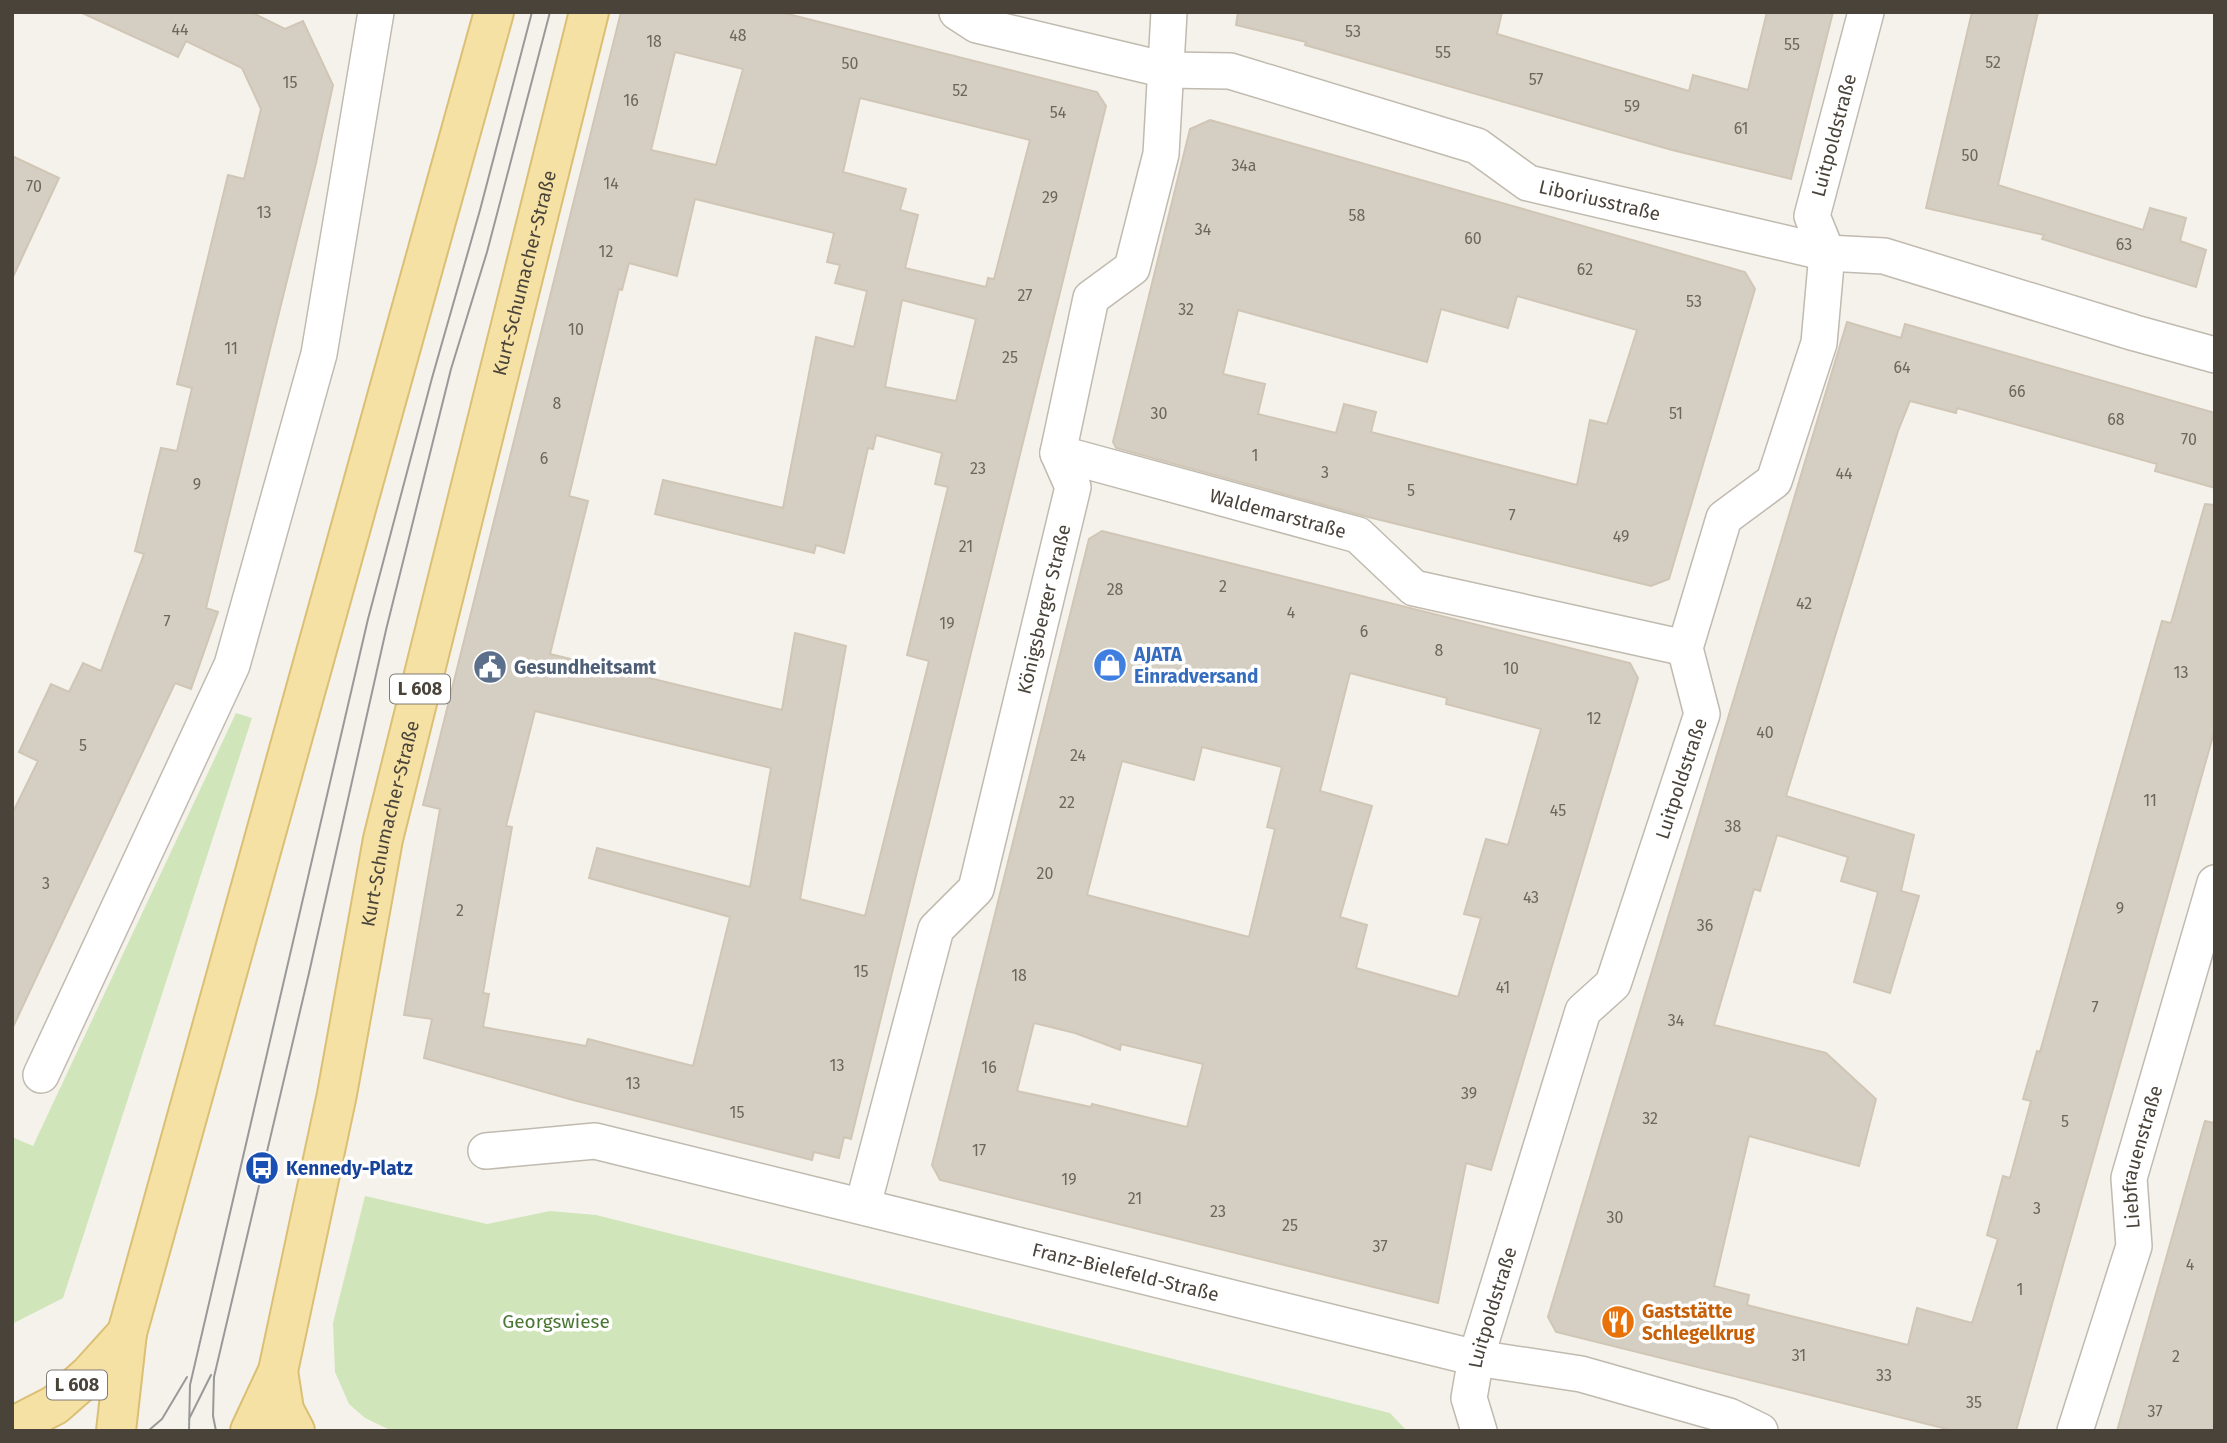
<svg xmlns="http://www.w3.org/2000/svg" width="2227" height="1443" font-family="'Fira Sans',sans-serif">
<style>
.green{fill:#d0e5b9}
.building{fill:#d5cec2;stroke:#d0c6b6;stroke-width:2;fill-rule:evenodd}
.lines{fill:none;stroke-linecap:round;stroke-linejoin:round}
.street-casing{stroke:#c0baaf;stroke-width:38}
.primary-casing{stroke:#dabf74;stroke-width:42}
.street{stroke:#fff;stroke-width:35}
.primary{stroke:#f6e1a4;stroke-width:38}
.tram{stroke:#999;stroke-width:2}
.labels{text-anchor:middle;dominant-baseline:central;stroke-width:7;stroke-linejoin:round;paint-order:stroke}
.number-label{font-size:16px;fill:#6c665c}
.shield{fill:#fff;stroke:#807b75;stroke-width:2}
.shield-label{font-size:18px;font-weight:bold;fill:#49433a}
.street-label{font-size:19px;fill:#49433a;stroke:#fff}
.shop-label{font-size:19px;font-weight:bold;fill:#366cbe;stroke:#fff;text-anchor:start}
.service-label{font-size:19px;font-weight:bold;fill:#4e5e75;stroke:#fff;text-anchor:start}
.transit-label{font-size:19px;font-weight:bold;fill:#164399;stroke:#fff;text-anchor:start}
.food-label{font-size:19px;font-weight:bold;fill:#c56008;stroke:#fff;text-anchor:start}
.park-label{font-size:19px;fill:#497631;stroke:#fff}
</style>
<rect width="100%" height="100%" fill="#f5f2ec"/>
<path class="green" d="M236,713L252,718L63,1298L12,1324V1137L33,1146Z
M365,1196L487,1224L550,1211L596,1215L1390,1413L1407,1431H392L365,1418L349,1404L335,1372L333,1323Z"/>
<path class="building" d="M80,12H251L285,29L303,21L333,85L316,163L206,608L218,612L191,689L175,683L12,1029V814L38,761L19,752L51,684L69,692L83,663L101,671L144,554L135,551L161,448L177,451L192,388L177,384L228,175L244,179L261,109L242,68L186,41L178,57Z
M621,12H780L1097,92L1106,106L851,1139L844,1137L839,1158L814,1152L812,1160L573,1100L424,1058L432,1019L404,1015L440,809L423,805ZM675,52L743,69L716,165L651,150ZM860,98L1030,140L994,279L988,278L986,287L905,268L918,215L900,210L906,189L843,172ZM695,199L834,233L827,262L840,265L835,283L867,291L854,347L816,337L783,508L663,480L655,514L814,553L816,545L844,553L868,448L873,449L876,435L942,453L935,484L948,487L907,655L929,661L865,916L800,899L846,646L795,633L782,710L550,654L588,501L569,496L619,289L622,290L629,263L677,276ZM902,300L976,319L956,401L885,387ZM535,711L771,768L750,887L597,848L589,878L730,917L693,1066L588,1039L586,1046L483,1027L489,994L483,993L512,827L506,826Z
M1238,12H1502L1497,34L1689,91L1693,75L1748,90L1767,12H1833L1791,179L1672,150L1305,45L1306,42L1236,25Z
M1972,12H2038L1998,185L2143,230L2150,208L2186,218L2180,241L2206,250L2196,287L2042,239L2044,235L1926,208Z
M1210,120L1745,272L1755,289L1669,579L1651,586L1364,516L1116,448L1113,442L1190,129ZM1517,296L1637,330L1607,424L1590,420L1577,485L1371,432L1376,412L1344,404L1336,433L1258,414L1265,384L1223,374L1238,310L1427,362L1441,309L1508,328Z
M12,156L59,178L12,279Z
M1847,322L1901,338L1905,324L2215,413V488L2155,471L2157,464L1957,408L1956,413L1910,401L1898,431L1786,796L1914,835L1901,891L1919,896L1890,993L1854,982L1878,892L1841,881L1848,857L1777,835L1760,891L1754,889L1714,1025L1826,1053L1876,1099L1859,1166L1749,1136L1714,1286L1749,1295L1747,1305L1908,1345L1917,1308L1972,1323L1998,1239L1987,1235L2003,1176L2010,1178L2031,1101L2023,1099L2037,1051L2040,1052L2162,621L2171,623L2205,504L2215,505V729L2016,1431H1955L1556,1332L1548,1317Z
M1102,531L1630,663L1638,678L1491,1170L1466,1163L1438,1303L940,1180L932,1165L1089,539ZM1350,673L1447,698L1446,704L1541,729L1508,845L1486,839L1464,914L1481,918L1458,997L1356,968L1367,925L1340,917L1372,806L1320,791ZM1202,747L1282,767L1267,827L1275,829L1249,937L1087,895L1122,761L1194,780ZM1034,1023L1075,1033L1120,1050L1121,1044L1203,1064L1187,1127L1092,1104L1091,1107L1017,1091Z
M2205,1121L2215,1123V1431H2117Z"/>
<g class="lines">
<g class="street-casing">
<g id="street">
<path id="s1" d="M957,12L977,25L1166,70L1230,71L1477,146L1528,183L1827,253L1884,256L2135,333L2215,355"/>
<path id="s2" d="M1058,453L1358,535L1414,588L1685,648"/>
<path d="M41,1075L232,665L319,354L376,12"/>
<path id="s3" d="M486,1151L595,1141L1476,1358L1581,1374L1729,1416L1760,1431"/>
<path id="s4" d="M863,1205L936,929L976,889L1073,487L1058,453L1091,298L1132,268L1161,154L1169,12"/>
<path id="s5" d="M1479,1431L1469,1398L1476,1358L1583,1011L1613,984L1702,714L1685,648L1724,518L1774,481L1819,343L1827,253L1812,216L1866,12"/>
<path id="s6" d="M2075,1431L2134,1246L2129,1178L2215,883"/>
</g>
</g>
<g class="primary-casing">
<g id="primary">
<path d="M278,1371L284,1410L295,1431"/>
<path d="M16,1425L55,1405L89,1375L127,1333"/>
<path d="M116,1431L127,1333L494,12"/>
<path id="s7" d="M250,1431L278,1371L337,1094L383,839L589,12"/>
</g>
</g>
<use href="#street" class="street"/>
<use href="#primary" class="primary"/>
<path class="tram" d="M189,1419L211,1375
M148,1431L162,1419L187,1377
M189,1431L190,1385L368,619L432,378L480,210L532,12
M216,1431L213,1416L214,1377L309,973L386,630L451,369L487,252L550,12"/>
</g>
<defs>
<g id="shop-disc" transform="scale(1.75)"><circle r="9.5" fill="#3f7fe0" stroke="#fff"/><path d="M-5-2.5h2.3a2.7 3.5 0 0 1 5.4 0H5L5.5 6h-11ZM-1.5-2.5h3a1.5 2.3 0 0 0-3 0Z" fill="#fff"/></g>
<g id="civic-disc" transform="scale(1.75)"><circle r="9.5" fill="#5c6f8a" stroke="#fff"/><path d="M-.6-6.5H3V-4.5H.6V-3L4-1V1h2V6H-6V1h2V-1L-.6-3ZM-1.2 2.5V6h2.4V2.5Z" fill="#fff"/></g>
<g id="bus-disc" transform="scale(1.75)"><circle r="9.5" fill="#1a4fb4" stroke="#fff"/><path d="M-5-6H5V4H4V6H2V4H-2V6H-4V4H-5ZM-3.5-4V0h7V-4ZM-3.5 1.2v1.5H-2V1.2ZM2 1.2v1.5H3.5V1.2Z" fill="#fff"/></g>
<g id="restaurant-disc" transform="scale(1.75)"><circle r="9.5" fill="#e8710a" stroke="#fff"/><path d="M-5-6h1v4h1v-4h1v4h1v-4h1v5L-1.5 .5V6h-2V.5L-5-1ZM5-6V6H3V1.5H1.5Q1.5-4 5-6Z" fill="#fff"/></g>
</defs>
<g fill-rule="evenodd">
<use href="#shop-disc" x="1110" y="665"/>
<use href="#civic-disc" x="490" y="667"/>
<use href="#bus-disc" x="262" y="1168"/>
<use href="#restaurant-disc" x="1618" y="1322"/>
</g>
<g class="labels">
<g class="number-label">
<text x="180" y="29">44</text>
<text x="1353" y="31">53</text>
<text x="738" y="35">48</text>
<text x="654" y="41">18</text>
<text x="1792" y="44">55</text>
<text x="1443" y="52">55</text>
<text x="1993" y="62">52</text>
<text x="850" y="63">50</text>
<text x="1536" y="79">57</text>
<text x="290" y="82">15</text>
<text x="960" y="90">52</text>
<text x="631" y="100">16</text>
<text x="1632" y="106">59</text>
<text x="1058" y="112">54</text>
<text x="1741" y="128">61</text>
<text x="1970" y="155">50</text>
<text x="1244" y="165">34a</text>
<text x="611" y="183">14</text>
<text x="34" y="186">70</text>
<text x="1050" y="197">29</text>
<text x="264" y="212">13</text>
<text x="1357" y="215">58</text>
<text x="1203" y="229">34</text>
<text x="1473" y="238">60</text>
<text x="2124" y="244">63</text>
<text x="606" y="251">12</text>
<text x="1585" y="269">62</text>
<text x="1025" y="295">27</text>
<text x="1694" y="301">53</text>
<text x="1186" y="309">32</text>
<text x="576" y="329">10</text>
<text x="231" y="348">11</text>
<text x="1010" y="357">25</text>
<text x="1902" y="367">64</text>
<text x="2017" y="391">66</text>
<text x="557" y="403">8</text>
<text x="1159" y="413">30</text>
<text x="1676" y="413">51</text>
<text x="2116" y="419">68</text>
<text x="2189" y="439">70</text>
<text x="1255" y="455">1</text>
<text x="544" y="458">6</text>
<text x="978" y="468">23</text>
<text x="1325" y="472">3</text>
<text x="1844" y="473">44</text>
<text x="197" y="484">9</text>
<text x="1411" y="490">5</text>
<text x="1512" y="515">7</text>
<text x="1621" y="536">49</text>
<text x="966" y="546">21</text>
<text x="1223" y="586">2</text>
<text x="1115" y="589">28</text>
<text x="1804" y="603">42</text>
<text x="1291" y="612">4</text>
<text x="167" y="621">7</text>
<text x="947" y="623">19</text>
<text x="1364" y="631">6</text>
<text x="1439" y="650">8</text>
<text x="1511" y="668">10</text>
<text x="2181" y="672">13</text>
<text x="1594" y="718">12</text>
<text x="1765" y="732">40</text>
<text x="83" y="745">5</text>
<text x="1078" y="755">24</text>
<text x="2150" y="800">11</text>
<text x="1067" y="802">22</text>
<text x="1558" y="810">45</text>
<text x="1733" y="826">38</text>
<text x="1045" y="873">20</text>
<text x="46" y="883">3</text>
<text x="1531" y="897">43</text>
<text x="2120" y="908">9</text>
<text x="460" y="910">2</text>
<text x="1705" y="925">36</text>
<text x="861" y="971">15</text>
<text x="1019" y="975">18</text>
<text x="1503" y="987">41</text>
<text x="2095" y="1007">7</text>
<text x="1676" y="1020">34</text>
<text x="837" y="1065">13</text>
<text x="989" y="1067">16</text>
<text x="633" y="1083">13</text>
<text x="1469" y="1093">39</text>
<text x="737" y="1112">15</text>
<text x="1650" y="1118">32</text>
<text x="2065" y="1121">5</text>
<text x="979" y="1150">17</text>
<text x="1069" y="1179">19</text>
<text x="1135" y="1198">21</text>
<text x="2037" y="1208">3</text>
<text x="1218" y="1211">23</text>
<text x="1615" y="1217">30</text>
<text x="1290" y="1225">25</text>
<text x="1380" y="1246">37</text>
<text x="2190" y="1264">4</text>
<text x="2020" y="1289">1</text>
<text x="1799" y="1355">31</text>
<text x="2176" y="1356">2</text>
<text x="1884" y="1375">33</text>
<text x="1974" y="1402">35</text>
<text x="2155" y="1411">37</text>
</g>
<g class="shield">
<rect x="390" y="674.5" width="60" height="29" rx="5"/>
<rect x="47" y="1370.5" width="60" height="29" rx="5"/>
</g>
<g class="shield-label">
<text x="420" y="689">L 608</text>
<text x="77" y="1385">L 608</text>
</g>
<g class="street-label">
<text stroke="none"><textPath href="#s5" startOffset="1388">Luitpoldstraße</textPath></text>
<text stroke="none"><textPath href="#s1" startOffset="677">Liboriusstraße</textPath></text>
<text stroke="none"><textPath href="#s7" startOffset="1192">Kurt-Schumacher-Straße</textPath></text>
<text stroke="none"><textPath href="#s2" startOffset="228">Waldemarstraße</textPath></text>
<text stroke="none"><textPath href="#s4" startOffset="630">Königsberger Straße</textPath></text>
<text stroke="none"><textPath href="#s5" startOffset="695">Luitpoldstraße</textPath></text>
<text stroke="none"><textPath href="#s7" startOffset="625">Kurt-Schumacher-Straße</textPath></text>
<text stroke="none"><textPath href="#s6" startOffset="285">Liebfrauenstraße</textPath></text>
<text stroke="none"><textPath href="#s3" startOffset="656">Franz-Bielefeld-Straße</textPath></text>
<text stroke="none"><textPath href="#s5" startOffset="128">Luitpoldstraße</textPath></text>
</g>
<g class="shop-label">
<text x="1134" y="654">AJATA<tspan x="1134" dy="22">Einradversand</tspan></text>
</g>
<g class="service-label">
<text x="514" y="667">Gesundheitsamt</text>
</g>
<g class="transit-label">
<text x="286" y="1168">Kennedy-Platz</text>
</g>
<g class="food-label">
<text x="1642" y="1311">Gaststätte<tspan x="1642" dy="22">Schlegelkrug</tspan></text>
</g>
<g class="park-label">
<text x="556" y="1321">Georgswiese</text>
</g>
</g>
<rect width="2227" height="1443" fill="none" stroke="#49433a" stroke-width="28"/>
</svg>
